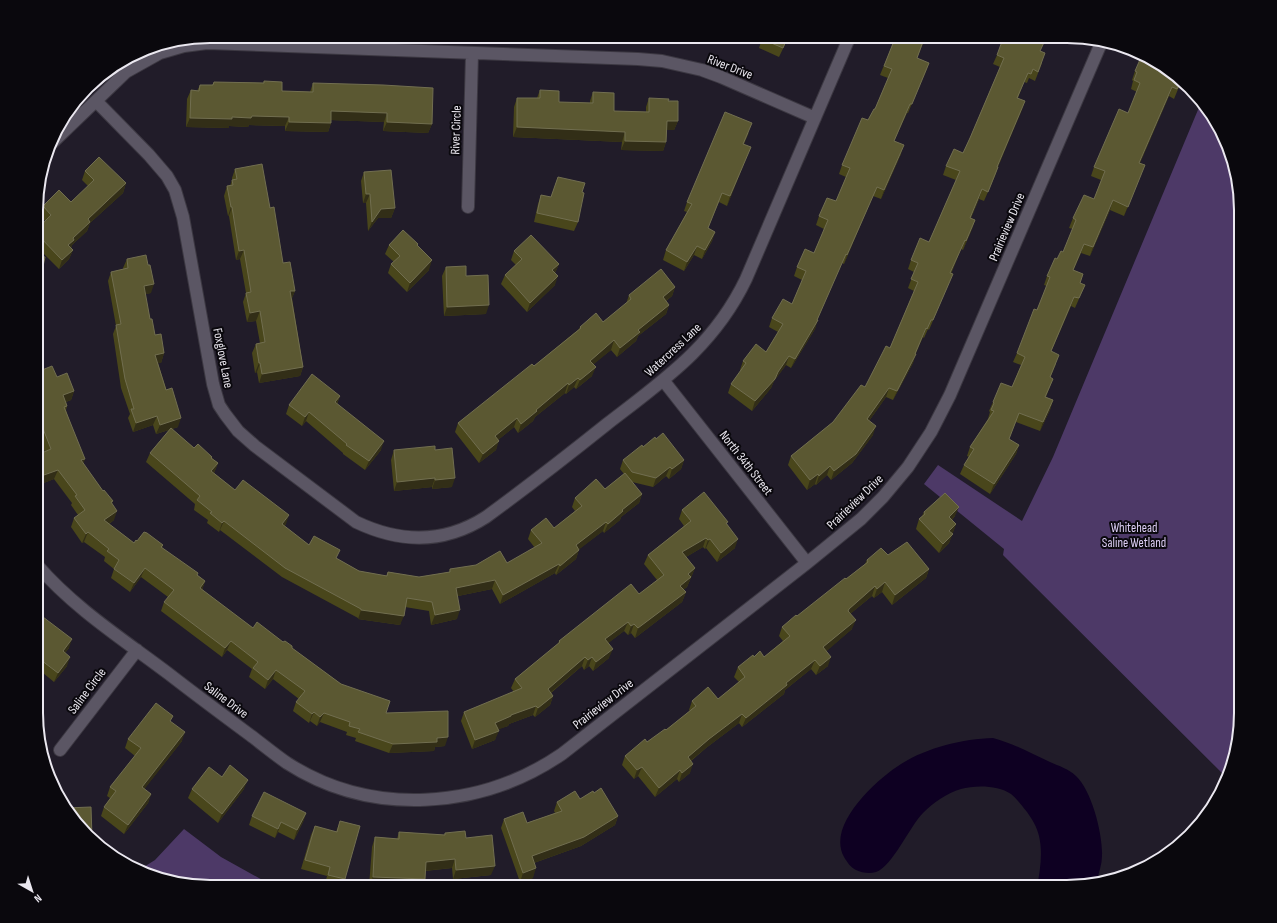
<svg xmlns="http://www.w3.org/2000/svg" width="1277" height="923" font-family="'Sofia Sans Condensed',sans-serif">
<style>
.green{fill:#4d3967}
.water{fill:#0e0022}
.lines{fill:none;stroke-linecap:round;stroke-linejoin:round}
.street-casing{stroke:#3c3842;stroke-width:14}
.street{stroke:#5b5664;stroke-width:12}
.wall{fill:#49461b}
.shaded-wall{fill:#322e17}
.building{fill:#5b5832;stroke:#716e50}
.labels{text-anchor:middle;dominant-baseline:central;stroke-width:4;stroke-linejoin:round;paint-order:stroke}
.street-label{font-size:13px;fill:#ebe8f0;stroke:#0a080d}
.park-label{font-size:13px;fill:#dfd0f7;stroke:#0a080d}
.rim{fill:none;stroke:#ebe8f0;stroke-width:2}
</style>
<rect width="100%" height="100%" fill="#211c29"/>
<path class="green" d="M1200,105L1223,133L1241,199V724L1228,779L1003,555L1004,549L924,484L938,465L1022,521L1053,457Z
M184,829L221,857L275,887C229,887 180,892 139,870L155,860Z"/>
<path class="water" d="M993,738C1015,744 1030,753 1050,762C1059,766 1069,769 1076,776C1092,791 1103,835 1102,856C1102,864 1099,872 1097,880L1067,887H1037C1040,871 1043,853 1039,836C1037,827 1032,819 1027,812C1022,806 1017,799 1011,794C998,785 975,785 961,789C947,793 933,803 923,813C910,826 892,867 876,872C870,874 862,873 856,870C851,868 847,862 844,857C826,825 877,779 901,764C928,747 963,739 993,738Z"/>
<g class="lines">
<g class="street-casing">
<path id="street" d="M96,101L149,155L167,176L175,190L183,217L213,384L219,405L225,414L238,431L255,446L356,522C400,543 444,544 486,517C527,487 567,456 607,424C664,380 714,346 746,279L850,36
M50,145L126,72L160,53L184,46L207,43L638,59L662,61L702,70L721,77L815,118
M468,207L472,54
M663,380L807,563
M37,565C74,608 124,640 169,674C196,695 223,715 250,735C262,744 274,754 287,763C371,817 480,810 562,754L807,563L861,519L883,497L908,467L931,432L950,395L1102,41
M60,750L137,650"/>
</g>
<use href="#street" class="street"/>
</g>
<path class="wall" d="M763,36H789L779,57L759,48Z
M896,36H937L934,43L925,39L917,58L929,63L908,113H907L894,141L901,154L881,199L873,196L844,264L842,263L817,320L815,329L791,368L786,365L774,381L771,388L752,411L728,393L731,384L741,371L740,370L743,361L766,352L778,332L769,327L772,318L792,304L802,280L794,276L797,267L814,253L824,229L816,225L819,216L836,201L846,177L839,174L842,165L875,109L888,78L880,75Z
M1041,51L1042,63L1035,81L1029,78L1027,83L1024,82L1018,98L1025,101L998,167L995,176L984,201L979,199L971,218L975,220L972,229L963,250L961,249L951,274L949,283L929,330L928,329L924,338L923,337L915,354L913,363L893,400L886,397L869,421L873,435L852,463L831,480L827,475L816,485L815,484L807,490L788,465L791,456L833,422L865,387L890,348L914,291L908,288L914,272L908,269L911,260L929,242L956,180L943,175L946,166L963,153L970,138L1000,67L993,64L997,55Z
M1135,71L1181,82L1174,99L1169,96L1140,163L1145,165L1124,216L1110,210L1090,256L1081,253L1073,270L1083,274L1080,283L1085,285L1075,308L1071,306L1051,352L1056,364L1050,378L1053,379L1046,397L1053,400L1050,410L1040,431L1016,422L1009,439L1019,445L1016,454L990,494L960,474L964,465L969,457L967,456L970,447L988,419L990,412L989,411L993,402L1012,387L1021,365L1013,362L1017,353L1037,310L1047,286L1044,285L1047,276L1057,259L1063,252L1073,229L1069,228L1073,218L1094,199L1101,180L1091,176L1094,167L1128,113L1137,92L1131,89L1133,81L1132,80Z
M264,81L282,91L310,92L313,83L432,124L428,133L383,131L384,122L331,120V123L328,132L285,131V126L249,125L248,127L229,126V128L186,127L187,99L191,90L197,91L200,85H212L214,82L263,83Z
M540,90L559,102L590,103V101L593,92L614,111L646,112V107L649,98L668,101L678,121L674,130H667L666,142L663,151L621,150L622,142L513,137L514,107L517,98H537Z
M749,132L744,144L747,156L727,206L719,202L708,228L715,232L712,241L702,259L694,255L684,271L663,260L666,250L687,212L684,211L687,202Z
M235,169L270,208L283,263L295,291L292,298L303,367L300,376L259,383L257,372L255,373L252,353L256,344L260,343L256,321L247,322L243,302L246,293L240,259L236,260L229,216H228L224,196L227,186H230L232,180V178Z
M85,171L126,183L123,193L90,223L87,231L72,245L71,248L73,250L69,259L59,269L37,247V232L39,230L41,226L45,221L40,215L43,206L71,202L88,186L82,180Z
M364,172L395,208L391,218H378L368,231L366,203H363L361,181Z
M558,177L578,222L574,231L534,222L538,204L541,195L551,197Z
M418,244L417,246L429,270L407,292L388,273L391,264L394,262L385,254L389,245Z
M514,251L559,264L555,273V285L527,312L501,284L505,275L516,265L511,260Z
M127,259L151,293L145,294L150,319L155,335L164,353L161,363H158L178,427L172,429L194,448L212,458L218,463L214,473L235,490L286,524L284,526L309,545L337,559L359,571L386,576L388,572L419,577L449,572L450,569L507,563L535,548L528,539L531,530L554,528L575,511L572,507L575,498L605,489L624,474L620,469L623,460L656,439L684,460L681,469L669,479L666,476L653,487L632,482L642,494L639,503L621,517L620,520L604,533L603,531L579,549L576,559L556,575L555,573L500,604L492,589L458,596L457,619L431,625L429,611L405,607L400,625L358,619V618L282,577L220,530L219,532L207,523L208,520L194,510L195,504L146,462L150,453L169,430L156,434L153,425L133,432L128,418L130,414L121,388L113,334L116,326L108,281L111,272L123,269V268Z
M446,267L466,276L486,314L444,316L442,276Z
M675,287L672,296L666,301L669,305L666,314L638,336L636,341L617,357L611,350L593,364L592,376L576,389L574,387L566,394L565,393L535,417L533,421L518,433L514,427L498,440L496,450L479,463L455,432L458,423L534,366L579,329L580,327L603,322L626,304L629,295Z
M37,372L57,377L74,391L71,400L66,402L67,406L66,410L83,464L103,491L113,501L112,503L114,520L109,524L134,543L137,541L163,545L162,548L205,581L202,590L253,628L292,648L341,684L386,713L445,746L435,747L434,751L389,753L355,741L356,738L346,735L347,732L320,722L317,726L310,721L309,723L293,711L296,702L299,699L273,679L265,689L249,677L252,669L227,650L222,657L161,611L164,602L168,597L141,577L130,592L111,578L114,569L104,561L105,557L84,542L82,543L71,527L74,518L78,515L71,505L72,503L54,479L41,484L37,476V455L45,452L37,434Z
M340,396L337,404L381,450L365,470L343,454V453L306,421L302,426L286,414L289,405Z
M394,450H435L452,487L432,489V487L394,491L391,460Z
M682,510L727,524L735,548L717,562L706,548L705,549L703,547L686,557L695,568L687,587L683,590L686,592L682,602L635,638L631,633L628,635L624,631L608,643L609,658L593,671L589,666L584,670L582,666L551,693L553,696L550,705L535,717L533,715L509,724L508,726L498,729L495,740L472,749L461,721L464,712L514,692L511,688L515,679L558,644L559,641L639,594L657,580L644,564L648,555L684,526L679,519Z
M924,512L955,516L952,520L956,524L952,534L949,543L939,553L916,529L919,519L922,516Z
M888,555L929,569L926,578L892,605L882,592L874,598L872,596L850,614L852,629L826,651L828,666L816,675L811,669L785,690L784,694L742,727L739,723L706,748L691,761L690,773L679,782L677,779L655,797L638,776L634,779L622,765L625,756L666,730L690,711L689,710L692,701L718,699L739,682L734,677L738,667L754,657H764L783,641L779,636L782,627L797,616L846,579L865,564L867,560Z
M37,625L69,648L65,653L67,666L54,682L37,668Z
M171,722L182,741L144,789L151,794L148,803L124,834L101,816L104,807L110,798L107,796L110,787L135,756L125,748L128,739Z
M222,777L244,789L218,823L188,798L192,789Z
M594,793L618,816L615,825L581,846L534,863L533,878L520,882L501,828L504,819L527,823L555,813L554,811L557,802L580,799Z
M306,813L303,822L294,840L278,832L275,838L249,825L252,816Z
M340,821L345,879L342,887H336L325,884L327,876L301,869L311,835L315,826L336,832Z
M399,832L444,835L445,833L466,838L491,875L453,879L452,868L425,871L422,887H388L369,886L372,847L375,837L397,839Z"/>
<path class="shaded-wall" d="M929,63L926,72L908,113L912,104Z
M1172,87L1169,96L1136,172L1139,163Z
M1025,101L1022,110L994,176L997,167Z
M910,104L907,113L890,150L894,141Z
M331,111L387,113L384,122L328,120Z
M252,116L289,117L285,126L249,125L248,127L229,126V128L186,127L190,118L232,117Z
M667,121H678L674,130H664Z
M289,122L331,123L328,132L285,131Z
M387,122L432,124L428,133L383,131Z
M517,127L625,132L622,142L513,137Z
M625,141L666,142L663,151L621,150Z
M904,145L901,154L881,199L884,190Z
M751,147L747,156L727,206L730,196Z
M1145,165L1141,174L1124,216L1128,207Z
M998,167L995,176L984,201L988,192Z
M126,183L123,193L90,223L87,231L72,245L71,249L68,245L88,219Z
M877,187L873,196L844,264L847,255Z
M982,189L979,199L967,227L970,218Z
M366,194H370L366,203H363Z
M1113,200L1110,210L1090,256L1093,247Z
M231,207H232L229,216H228Z
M395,208L391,218H378L368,231L372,222L381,209Z
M975,220L972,229L963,250L966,241Z
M715,232L712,241L702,259L705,250Z
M965,240L961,249L947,282L950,273Z
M1084,244L1081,253L1070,279L1073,270Z
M697,246L694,255L684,271L687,262Z
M73,250L69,259L59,269L62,260Z
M244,250L240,259L236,260L239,251Z
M846,254L842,263L816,323L818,320L815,329L791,368L795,359L817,320Z
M432,260L429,270L407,292L410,283Z
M559,264L555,273L552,270Z
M558,276L555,285L527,312L530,303Z
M154,284L151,293L141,295L144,286Z
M675,287L672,296L659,306L663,297Z
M290,291H295L291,300Z
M1074,297L1071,306L1047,360L1051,351Z
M489,305L486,314L444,316L447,307Z
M669,305L666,314L638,336L636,341L617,357L620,348L638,330Z
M260,311L256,321L247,322L250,313Z
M926,328L923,337L912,363L915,354Z
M614,340L611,350L587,370L590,361Z
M164,353L161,363L152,364L155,355Z
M916,354L913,363L893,400L897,391Z
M789,356L786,365L774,381L771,388L752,411L755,401Z
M259,363H260L257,372L255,373Z
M303,367L300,376L259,383L262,374Z
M596,367L592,376L576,389L580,380Z
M578,378L574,387L566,394L569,385Z
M568,383L565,393L535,417L533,421L518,433L521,424L536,410Z
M889,388L886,397L864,428L867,419Z
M74,391L71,400L60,404L63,395Z
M340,396L336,405L335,402Z
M1053,400L1050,410L1040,431L1043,422Z
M309,412L306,421L302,426L305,417Z
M157,416L153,425L133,432L136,423Z
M181,418L178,427L156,434L160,425Z
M517,418L514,427L492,445L495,436Z
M876,426L873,435L852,463L831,480L834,471Z
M384,441L381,450L365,470L369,461Z
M499,441L496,450L479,463L483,454Z
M1019,445L1016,454L990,494L994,484Z
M85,459L82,468L81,460Z
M684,460L681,469L669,479L672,469Z
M218,463L214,473L208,480L211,471Z
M830,466L827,475L816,485L819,476Z
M670,467L666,476L653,487L656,478Z
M58,470L54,479L41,484L44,475Z
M818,474L815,484L807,490L810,480Z
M435,478L432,487L394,491L397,482Z
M455,478L452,487L432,489L435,480Z
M642,494L639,503L621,517L620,520L604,533L608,524L622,510Z
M959,507L955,516L946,526L949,517Z
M117,511L114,520L101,529L104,520Z
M289,515L286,524L279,534L282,524Z
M224,521L220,530L219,532L222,523Z
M606,522L603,531L572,555L576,545Z
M956,524L953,533L946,540L949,531Z
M88,532L84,542L82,543L86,534Z
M953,534L949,543L939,553L943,544Z
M706,538L703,547L679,561L682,552Z
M710,539L706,548L705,549L708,540Z
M738,539L735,548L717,562L721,553Z
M579,550L576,559L556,575L560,566Z
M559,564L555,573L500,604L503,595Z
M145,568L141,577L130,592L134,583Z
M695,568L687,587L677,595L680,586L688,574Z
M929,569L926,578L892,605L895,595Z
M495,580L492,589L453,597L456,588Z
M205,581L202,590L200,588Z
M885,582L882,592L874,598L877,589Z
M875,586L872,596L845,618L849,609Z
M686,592L682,602L635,638L638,628Z
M361,610L404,616L400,625L358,619Z
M460,610L457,619L431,625L435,615Z
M856,620L852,629L820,657L823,647Z
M628,622L624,631L602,648L605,639Z
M634,624L631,633L628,635L631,626Z
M72,639L69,648L59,660L63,651Z
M231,641L227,650L222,657L225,648Z
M613,649L609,658L593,671L596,662Z
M70,657L67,666L54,682L58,673Z
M585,657L582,666L544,698L548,689Z
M592,657L589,666L584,670L588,660Z
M831,657L828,666L816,675L820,666Z
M815,660L811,669L785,690L784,694L742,727L746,718L786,683Z
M276,670L273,679L265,689L268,680Z
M553,696L550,705L535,717L538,708Z
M536,706L533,715L509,724L508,726L492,732L495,723L511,715Z
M314,712L310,721L309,723L312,714Z
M324,713L320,722L317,726L320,717Z
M742,714L739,723L706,748L684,766L688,757L709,739Z
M499,731L495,740L472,749L475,740Z
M185,732L182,741L139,796L142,787Z
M448,737L445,746L435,747L434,751L389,753L393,744L437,738Z
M693,764L690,773L679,782L682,773Z
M642,767L638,776L634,779L637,770Z
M680,770L677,779L655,797L659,788Z
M248,780L244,789L218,823L222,814Z
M151,794L148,803L124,834L128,825Z
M306,813L303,822L294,840L297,830Z
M618,816L615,825L581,846L528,865L532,856Z
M281,822L278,832L275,838L278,829Z
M455,859L452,868L422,871L426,862Z
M495,866L491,875L453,879L456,870Z
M536,868L533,878L520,882L523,873Z
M373,877L425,879L422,887H388L369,886Z"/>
<path class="building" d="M763,36H788L783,48L762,39Z
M896,36H925L917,58L929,63L912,104H910L894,141L904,145L884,190L877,187L847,255L846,254L817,320H818L795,359L789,356L778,372L775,379L755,401L731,384L746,363L743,361L756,344L766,352L783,324L772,318L783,299L792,304L806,271L797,267L805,249L814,253L828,220L819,216L827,198L836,201L850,168L842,165L862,118L868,120L874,109H875L892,69L884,66Z
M1004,36L1014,41L1016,36H1047L1040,51L1045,53L1038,72L1033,69L1031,74L1028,73L1017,98L1025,101L997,167H998L988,192L982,189L970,218L975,220L966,241L965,240L950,273L953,274L933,320H931L927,329L926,328L915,354H916L897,391L889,388L867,419L876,426L856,454L834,471L830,466L819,476L818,474L810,480L791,456L833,422L861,385L865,387L886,346L890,348L918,282L911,279L918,263L911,260L920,238L929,242L960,171L946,166L954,149L963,153L970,138L1004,58L997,55Z
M1142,55L1173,72L1181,82L1177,89L1172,87L1139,163L1145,165L1128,207L1113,200L1093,247L1084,244L1073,270L1083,274L1080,283L1085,285L1079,298L1074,297L1051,351L1059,355L1050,377L1053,379L1045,397L1053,400L1043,422L1019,413L1009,439L1019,445L994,484L964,465L974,449L970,447L994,411L991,410L994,403L993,402L1001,383L1012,387L1025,357L1017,353L1034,309L1037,310L1050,277L1047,276L1055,258L1057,259L1061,251L1063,252L1076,220L1073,218L1084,195L1094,199L1105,171L1094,167L1119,109L1128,113L1140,83L1134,80L1137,72L1135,71Z
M264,81L282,82V91L313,92V83L383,85L433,88L432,124L387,122V113L331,111V123L289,122V117L252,116L251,118L232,117V119L190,118L191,90L199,91L200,85H213L214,82L264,83Z
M540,90L559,91V102L593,103V92L614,93V111L649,112V98L669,99L668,101H678V121H667L666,142L625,141V132L517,127V98H540Z
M725,112L752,123L743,144L751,147L730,196L722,193L708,228L715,232L705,250L697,246L687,262L666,250L692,204L687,202Z
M99,157L126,183L88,219L90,222L73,238L74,240L68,245L73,250L62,260L37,234V232L42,227L41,226L45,221L51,215L43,206L59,190L71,202L94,180L85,171Z
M262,164L270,208L274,207L283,263L290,262L295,291H290L303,367L262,374L260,363H259L256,344L265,342L260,311L250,313L246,293L251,292L244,250L239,251L232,207H231L227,186L233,185L232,180L237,179L235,169Z
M391,170L395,208L381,209L372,222L370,194H366L364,172Z
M558,177L585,183L582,192L584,193L578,222L537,213L541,195L551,197Z
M403,230L418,244L417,245L432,260L410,283L391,264L400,256L389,245Z
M531,235L559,264L552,270L558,276L530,303L505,275L522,259L514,251Z
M37,255L45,257L37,295Z
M146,255L148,265H150L154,284L144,286L150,319H152L155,335L161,334L164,353L155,355L166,390L172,388L181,418L160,425L157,416L136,423L131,409H134L125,379L116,325L121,324L111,272L128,268L127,259Z
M466,266V276L488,275L489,305L447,307L446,267Z
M661,269L675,287L663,297L669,305L638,330L640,332L620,348L614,340L590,361L596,367L580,380L578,378L569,385L568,383L536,410L537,411L521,424L517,418L495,436L499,441L483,454L458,423L532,364L534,366L581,328L580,327L596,313L603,322L631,299L629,295Z
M52,366L57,377L67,373L74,391L63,395L67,406L64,407L85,459L81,460L103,491L104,490L113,501L111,502L117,511L104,520L134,543L136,540L137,541L144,532L147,533L163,545L161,547L198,573L197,575L205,581L200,588L253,628L257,622L283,642L285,641L292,646V648L341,684L390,701L386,713L448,711V737L437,738V742L393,744L358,732L360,729L349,726L350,722L324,713L320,717L314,712L312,714L296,702L305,691L276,670L268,680L253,668L258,662L231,641L225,648L164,602L174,590L145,568L134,583L114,569L119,560L107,551L109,549L88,532L86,534L74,518L85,510L75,496L77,495L58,470L44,475L37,458V455L51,449L40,421L37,422V372Z
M312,374L340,396L335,402L384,441L369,461L346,445L347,444L309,412L305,417L289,405Z
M171,428L194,448L198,444L212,457L211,458L218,463L211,471L235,490L243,480L289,515L282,524L309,545L314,536L340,550L336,558L359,571L387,576L388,572L419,577L450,572V569L476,565L500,551L507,563L542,543L531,530L546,518L554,528L582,506L575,498L596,479L605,489L625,473L642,494L622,510L623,511L608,524L606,522L576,545L579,550L560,566L559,564L503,595L495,580L456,588L460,610L435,615L432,602L407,598L404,616L361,610V609L285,568L224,521L222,523L210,513L212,512L197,500L200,496L150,453Z
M663,433L684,460L672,469L670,467L656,478L632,472L623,460L642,445L643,447L655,437L656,439Z
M435,446V450L452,448L455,478L435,480V478L397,482L394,450Z
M704,492L728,522L726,523L738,539L721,553L710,539L708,540L706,538L682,552L695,568L688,574L691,577L680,586L686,592L638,628L634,624L631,626L628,622L605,639L613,649L596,662L592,657L588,660L585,657L548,689L553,696L538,708L536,706L511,715V716L495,723L499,731L475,740L464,712L522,688L515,679L560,642L559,641L631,584L639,594L664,575L648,555L691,521L682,510Z
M945,493L959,507L949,517L956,524L949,531L953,534L943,544L919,519L925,514L924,512Z
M907,542L929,569L895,595L885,582L877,589L875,586L849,609L848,611L856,620L823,647L831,657L820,666L815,660L786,683L787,685L746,718L742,714L709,739L688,757L693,764L682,773L680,770L659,788L642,767L637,770L625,756L645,739L647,742L665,729L666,730L696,706L692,701L708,687L718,699L745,677L738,667L753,655L754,657L760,651L764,657L790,636L782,627L796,615L797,616L845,578L846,579L868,562L867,560L881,548L888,555Z
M43,617L72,639L63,651L70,657L58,673L37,657V625Z
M156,703L173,716L170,721L185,732L142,787L151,794L128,825L104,807L116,791L110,787L141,748L128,739Z
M230,765L248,780L222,814L192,789L209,767L222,777Z
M601,788L618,816L584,837L532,856L536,868L523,873L504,819L523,812L527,823L562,811L557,802L575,791L580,799L593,791L594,793Z
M264,792L306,813L297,830L281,822L278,829L252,816Z
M61,802H66V807Z
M91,807L92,837L66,808Z
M340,821L360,826L345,879L328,875L330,867L305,860L315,826L337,832Z
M465,831L466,838L492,835L495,866L456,870L455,859L426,862L425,879L373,877L375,837L399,839V832L445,835V833Z"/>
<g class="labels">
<g class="street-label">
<text transform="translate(730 67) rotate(21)">River Drive</text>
<text transform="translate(456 130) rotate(-88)">River Circle</text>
<text transform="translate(1007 227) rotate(-67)">Prairieview Drive</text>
<text transform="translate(673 350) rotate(-43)">Watercress Lane</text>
<text transform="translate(223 358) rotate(79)">Foxglove Lane</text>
<text transform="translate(746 463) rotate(52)">North 34th Street</text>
<text transform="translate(855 502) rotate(-44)">Prairieview Drive</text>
<text transform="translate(87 691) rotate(-53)">Saline Circle</text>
<text transform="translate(226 700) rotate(37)">Saline Drive</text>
<text transform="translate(603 704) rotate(-38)">Prairieview Drive</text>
</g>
<g class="park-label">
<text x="1134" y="528">Whitehead<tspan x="1134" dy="15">Saline Wetland</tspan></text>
</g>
</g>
<path d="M0 0H1277V923H0ZM210 43H1067A167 167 0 0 1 1234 210V713A167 167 0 0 1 1067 880H210A167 167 0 0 1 43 713V210A167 167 0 0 1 210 43Z" fill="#0a080d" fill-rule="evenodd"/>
<path class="rim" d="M210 43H1067A167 167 0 0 1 1234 210V713A167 167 0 0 1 1067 880H210A167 167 0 0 1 43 713V210A167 167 0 0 1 210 43Z"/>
<g transform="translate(32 891) rotate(141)" stroke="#0a080d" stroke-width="3" paint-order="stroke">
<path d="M0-3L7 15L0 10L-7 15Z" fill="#ebe8f0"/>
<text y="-6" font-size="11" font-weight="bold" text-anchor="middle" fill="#ebe8f0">N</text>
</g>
</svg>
